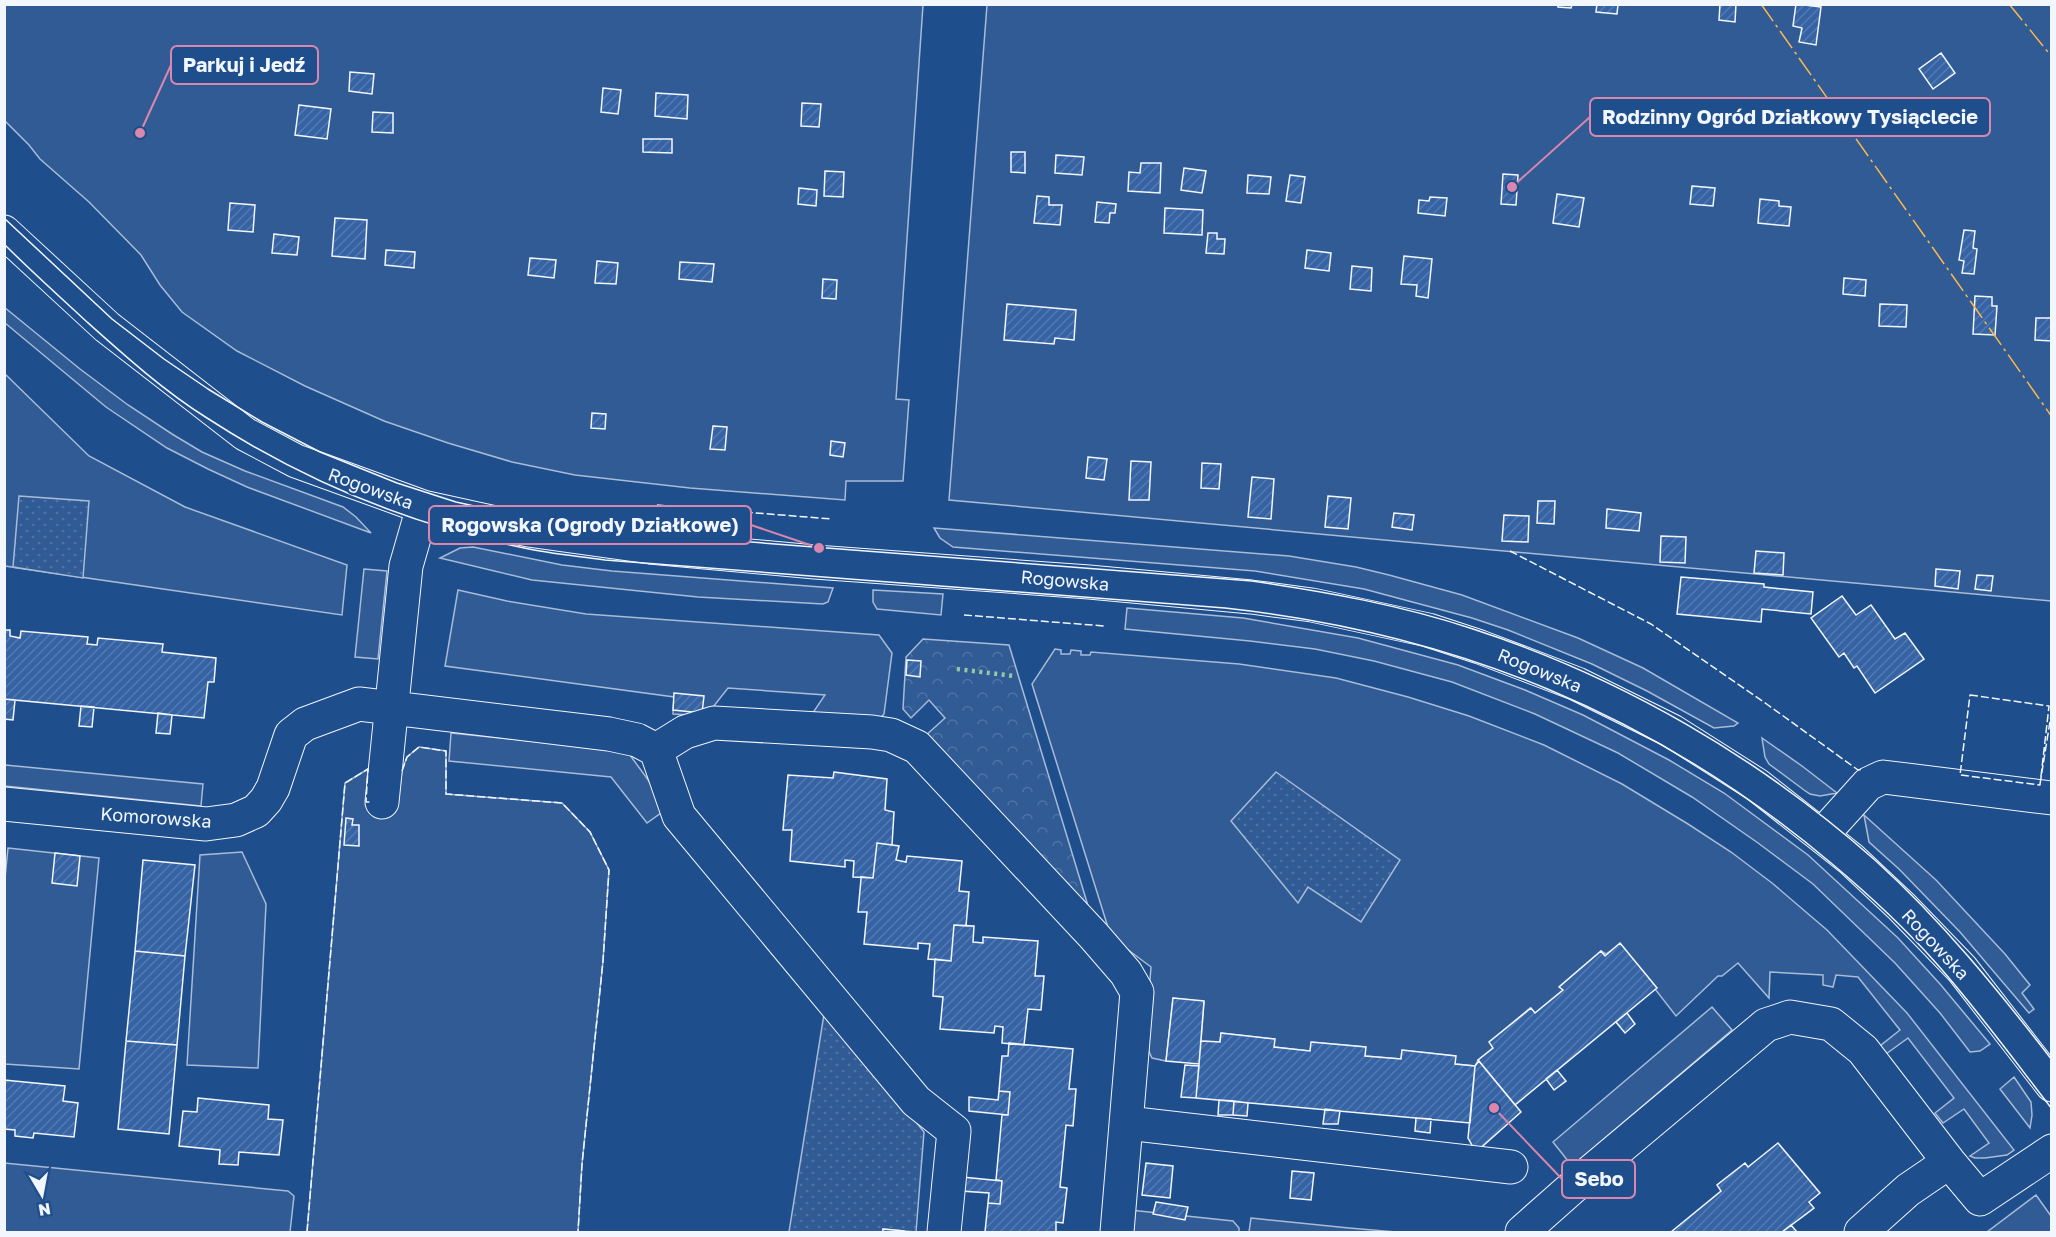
<svg xmlns="http://www.w3.org/2000/svg" width="2056" height="1237" font-family="'Golos Text',sans-serif">
<style>
.built{fill:#305b95;stroke:#a8bbd7;stroke-width:1.5}
.forest{fill:url(#forest-crowns);stroke:#a8bbd7;stroke-width:1.5}
.park{fill:url(#park-dots);stroke:#a8bbd7;stroke-width:1.5}
.building{fill:url(#building-hatch);stroke:#f2f6ff;stroke-width:1.5}
.lines{fill:none;stroke-linecap:round;stroke-linejoin:round}
.minor-casing{stroke:#f2f6ff;stroke-width:35}
.minor{stroke:#1f4e8c;stroke-width:33}
.tram{stroke:#f2f6ff;stroke-width:1.5}
.hedge{stroke:#97c8a6;stroke-width:4.5;stroke-dasharray:3 4.5;stroke-linecap:butt}
.fence{stroke:#f2f6ff;stroke-width:1.5;stroke-dasharray:8 3;stroke-linecap:butt}
.power{stroke:#ffb74d;stroke-width:1.5;stroke-dasharray:21 4.5 3 4.5;stroke-linecap:butt}
.labels{text-anchor:middle;dominant-baseline:central;stroke-width:4.5;stroke-linejoin:round;paint-order:stroke}
.street-label{font-size:18px;fill:#f2f6ff;stroke:#1f4e8c}
.leader{fill:none;stroke:#da87ad;stroke-width:2}
.callout-dot{fill:#da87ad;stroke:#1f4e8c;stroke-width:2}
.callout{fill:#1f4e8c;stroke:#da87ad;stroke-width:2}
.callout-label{font-size:20px;text-anchor:middle;font-weight:bold;fill:#f2f6ff}
</style>
<defs>
<pattern id="forest-crowns" width="20" height="18" patternUnits="userSpaceOnUse" patternTransform="scale(1.5)"><rect width="20" height="18" fill="#305b95"/><path d="M2 6a3 3 0 1 1 6 0M12 15a3 3 0 1 1 6 0" fill="none" stroke="#4e73a5"/></pattern>
<pattern id="park-dots" width="8" height="8" patternUnits="userSpaceOnUse" patternTransform="scale(1.5)"><rect width="8" height="8" fill="#305b95"/><path d="M2 2h.1M6 6h.1" fill="none" stroke="#4e73a5" stroke-width="1.8" stroke-linecap="round"/></pattern>
<pattern id="building-hatch" width="6" height="6" patternUnits="userSpaceOnUse" patternTransform="scale(1.5)"><rect width="6" height="6" fill="#3563a3"/><path d="M-1 1l2-2M0 6l6-6M5 7l2-2" fill="none" stroke="#537ab1"/></pattern>
</defs>
<rect width="100%" height="100%" fill="#1f4e8c"/>
<path class="built" d="M4,5H923L896,399L909,400L903,481H846L845,500L690,488L575,475L512,462L448,443L384,421L305,386L237,351L182,312L160,285L141,255L89,202L40,159L29,145L5,121Z
M987,5H2051V601L949,500Z
M4,307L80,369L128,405L172,434L202,452L245,471L343,507L356,517L371,533L247,487L208,469L167,448L106,407L5,323Z
M4,373L89,456L185,507L347,565L342,615L5,566Z
M934,528L1289,556L1356,567L1389,575L1462,595L1578,638L1643,668L1738,723L1734,726L1714,728L1647,691L1592,664L1508,630L1472,618L1364,589L1255,571L953,547L940,538Z
M473,547L562,565L612,571L833,588L828,602L823,604L698,597L532,580L440,558L460,548Z
M364,569L387,571L378,659L355,657Z
M458,590L507,601L586,614L879,635L892,653L884,714L876,723L810,717L825,695L728,688L706,716L673,714L674,697L445,666Z
M873,590L943,594L941,615L877,609L873,602Z
M1127,608L1243,618L1358,638L1458,665L1525,690L1583,715L1669,760L1724,793L1808,855L1898,938L1940,984L1990,1044L1980,1051L1970,1052L1940,1013L1895,963L1813,884L1758,843L1692,797L1618,753L1535,714L1452,682L1374,661L1315,649L1250,641L1125,629Z
M1055,649L1061,650V654H1070L1071,650L1081,651V655H1090L1091,652L1239,664L1336,678L1408,697L1469,716L1544,745L1622,784L1688,824L1731,852L1772,883L1827,930L1907,1013L2014,1150L2007,1155L1985,1158H1975L1970,1156L1989,1143L1964,1109L1943,1123L1935,1113L1954,1098L1908,1038L1886,1054L1880,1046L1900,1030L1858,977L1836,975L1833,987L1823,985V975L1770,972L1769,998L1738,963L1722,976H1718L1676,1016L1620,944L1606,954L1601,951L1560,986L1563,990L1535,1013L1530,1008L1490,1042L1493,1048L1478,1060L1475,1066L1455,1064V1056L1402,1050L1401,1059L1365,1056V1047L1312,1042L1310,1051L1274,1047V1039L1221,1033L1220,1042L1201,1041L1204,1002L1173,998L1166,1061L1152,1058L1145,1043L1151,967L1111,937L1032,684Z
M451,733L627,751L665,803V810L647,823L611,777L449,761Z
M1762,738L1802,766L1837,793L1820,796L1810,794L1804,790L1769,764L1765,757Z
M419,747L446,751V794L562,803L590,832L609,870L603,961L582,1164L578,1232H307L345,783L368,769L366,802L398,804L402,770L407,757Z
M5,765L203,784L201,806L5,786Z
M1864,815L1936,880L2005,954L2030,985L2022,993L2034,1009L2029,1013L1960,932L1899,869L1869,842Z
M8,848L99,858L79,1069L5,1064L4,888Z
M242,852L266,904L258,1068L187,1065L200,855Z
M1712,1007L1732,1030L1572,1166L1553,1142Z
M2014,1077L2031,1102L2032,1115L2030,1128L2000,1089Z
M4,1163L288,1191L294,1196L290,1232H5Z
M2036,1195L2051,1216V1232H1987Z
M1130,1210L1233,1221L1239,1228V1232H1128Z
M1251,1218L1349,1228L1396,1232H1249Z"/>
<path class="forest" d="M923,639L1009,645L1089,909L924,737L945,718L929,700L911,718L903,709L906,657Z"/>
<path class="park" d="M19,496L89,501L83,578L13,567Z
M1276,772L1400,860L1361,922L1308,887L1298,903L1231,821Z
M825,1008L924,1132L916,1232L883,1229V1232H789Z"/>
<path class="building" d="M1558,4H1572L1571,8L1558,7Z
M1597,4H1618L1617,14L1596,12Z
M1720,4H1736L1735,22L1719,20Z
M1796,4L1821,7L1816,45L1799,42L1802,28L1793,26Z
M1941,53L1955,73L1933,89L1919,69Z
M350,72L374,74L372,94L349,91Z
M603,88L621,90L618,114L601,112Z
M656,93L688,95L687,119L655,116Z
M802,103L821,104L819,127L801,126Z
M299,105L331,109L327,139L295,135Z
M373,112L393,113V133L372,132Z
M643,139H672V153L643,152Z
M1011,152H1025V173L1011,172Z
M1056,155L1084,157L1082,175L1055,173Z
M1141,163H1161L1160,193L1128,191L1129,172L1140,173Z
M1184,168L1206,171L1202,193L1181,190Z
M825,171L844,172L843,197L824,196Z
M1503,174L1518,175L1516,205L1501,204Z
M1248,175L1271,177L1269,194L1247,193Z
M1290,175L1305,177L1301,203L1286,201Z
M1692,186L1715,188L1713,206L1690,204Z
M799,188L817,190L816,206L798,204Z
M1557,194L1584,198L1579,227L1553,223Z
M1037,196L1049,197V205H1062L1060,225L1034,223Z
M1430,197L1447,198L1445,216L1418,213L1419,200L1429,201Z
M1760,199L1779,201V206L1791,207L1789,226L1758,223Z
M1097,202L1116,204L1115,213H1110L1109,223L1095,222Z
M230,203L255,205L253,232L228,230Z
M1165,208L1203,210L1202,235L1164,233Z
M335,218L367,220L365,259L332,256Z
M1964,230L1975,231L1973,248L1977,249L1974,274L1962,273L1964,261L1959,260Z
M1208,233H1217V239H1225L1224,254L1206,253Z
M274,234L299,237L297,255L272,253Z
M386,250L415,252L414,268L385,265Z
M1307,250L1331,253L1329,271L1305,268Z
M1404,256L1432,259L1428,298L1416,296L1417,285L1401,284Z
M530,258L556,260L554,278L528,275Z
M597,261L618,263L616,284L595,283Z
M680,262L714,264L712,282L679,279Z
M1352,266L1372,268L1371,291L1350,289Z
M1844,278L1866,280L1865,296L1843,294Z
M823,279L837,280L836,299L822,298Z
M1975,296L1992,297V306H1997L1995,335L1973,334Z
M1007,304L1076,310L1074,340L1055,338L1054,344L1004,340Z
M1880,304L1907,305L1906,327L1879,326Z
M2036,318H2052V341L2035,340Z
M592,413L606,414L605,429L591,428Z
M713,426L727,427L725,450L710,449Z
M831,441L845,443L843,457L830,455Z
M1088,457L1107,459L1104,480L1086,478Z
M1131,461L1151,462L1149,500H1129Z
M1202,463L1221,464L1219,489L1201,488Z
M1252,477L1274,479L1271,519L1248,517Z
M1328,496L1351,498L1348,529L1325,527Z
M1538,501H1555L1554,524L1537,523Z
M1607,509L1641,513L1639,531L1606,528Z
M1394,513L1414,515L1412,530L1392,527Z
M1504,515L1529,516L1528,542L1502,541Z
M1661,536L1686,537L1685,563L1660,562Z
M1756,551L1784,553L1783,575L1754,573Z
M1936,569L1960,571L1958,589L1935,586Z
M1977,575L1993,576L1991,591L1975,589Z
M1681,577L1764,584V587L1813,592L1811,614L1762,609L1761,622L1677,614Z
M1842,596L1856,615L1871,605L1895,639L1905,633L1924,659L1875,693L1857,666L1854,668L1844,653L1839,657L1811,618Z
M4,630H10V636L20,638L21,631L88,637L87,644L97,645L98,638L163,644L162,652L216,658L214,682H208L204,718L4,699Z
M907,660L921,661L920,677L906,675Z
M674,693L704,696L702,713L673,710Z
M4,699L15,700L13,720L4,719Z
M81,706L94,707L92,727L79,726Z
M158,713L172,715L170,734L156,733Z
M834,772L887,779L885,810L894,812L892,845L877,843L873,878L853,877L854,861L845,860V867L790,861L792,830H783L788,775L833,778Z
M346,818L353,819L352,825H359V846L344,845Z
M877,843L899,846L896,860L906,862L907,856L962,861L959,891L969,892L966,926L954,925L951,961L928,959L930,944L918,943V949L864,944L867,912H858L861,879V877L873,878Z
M55,853L80,856L77,886L52,883Z
M143,860L195,865L185,956L135,951Z
M954,925L974,926L973,942L983,943V937L1038,941L1035,976H1044L1041,1010L1028,1009L1024,1045L1002,1043L1003,1027L995,1026L994,1033L940,1029L943,997L933,996L935,959L951,961Z
M1620,943L1657,988L1515,1105L1478,1060L1493,1048L1489,1042L1531,1008L1535,1013L1563,990L1559,987L1601,951L1605,956Z
M135,951L185,956L177,1045L126,1041Z
M1173,998L1204,1001L1199,1064L1166,1061Z
M1627,1013L1635,1024L1625,1033L1616,1022Z
M1221,1033L1275,1039L1274,1047L1310,1051L1311,1042L1366,1047L1365,1056L1401,1059L1402,1050L1456,1056L1455,1064L1475,1066L1470,1123L1196,1098L1201,1041L1220,1042Z
M126,1041L177,1045L169,1134L118,1129Z
M1009,1043L1073,1049L1069,1089H1076L1073,1126L1066,1125L1060,1187L1067,1188L1063,1223L1056,1222V1232H985L988,1203L1000,1204L1002,1181L996,1180L1002,1115H1008L1010,1092L999,1091L1002,1056H1008Z
M1479,1061L1521,1112L1476,1152L1468,1138L1475,1066Z
M1185,1065L1199,1066L1196,1098L1181,1097Z
M1557,1070L1566,1081L1554,1090L1546,1079Z
M4,1080L65,1086L63,1101L78,1103L74,1137L34,1133L33,1138L15,1136V1130L4,1129Z
M999,1091L1010,1092L1008,1115L969,1111V1097L998,1100Z
M198,1098L269,1105L268,1119L283,1120L279,1155L239,1152L238,1165L219,1164L220,1150L179,1146L183,1111L197,1112Z
M1219,1100L1234,1101L1233,1115H1218Z
M1234,1101L1248,1103L1247,1116L1233,1115Z
M1325,1109L1340,1111L1338,1124H1323Z
M1416,1118L1431,1119L1430,1133L1415,1131Z
M1778,1143L1820,1193L1809,1202L1814,1208L1782,1232H1671L1721,1191L1717,1185L1745,1163L1748,1167Z
M1146,1163L1173,1166L1170,1198L1142,1195Z
M1292,1171L1314,1173L1311,1200L1290,1198Z
M962,1177L1002,1181L1000,1204L988,1203L989,1193L961,1191Z
M1156,1202L1188,1207L1185,1220L1153,1214Z
M1791,1225L1797,1232H1782Z
M883,1229L904,1231V1232H883Z"/>
<g class="lines">
<g class="minor-casing">
<path id="minor" d="M4,232L107,327L245,434L296,461L423,507L528,530L650,547L815,562L1089,582L1251,597L1312,605L1428,630L1480,647L1577,684L1672,731L1757,785L1851,859L1902,907L1962,969L2052,1085
M382,802L406,566L423,507
M4,804L206,824L236,820L256,811L266,800L273,788L291,735L305,724L359,704L609,734L637,740L656,750
M1822,835L1868,784L1883,777L2052,798
M1127,1123L1511,1167
M944,1232L954,1131L916,1101L679,816L656,750L685,732L714,723L872,732L891,735L917,747L1094,936L1126,973L1137,992L1117,1232
M1522,1232L1574,1186L1766,1025L1790,1017L1831,1024L1863,1050L1949,1162L1980,1199L2052,1151
M1861,1232L1908,1190L1949,1162"/>
</g>
<use href="#minor" class="minor"/>
<path class="tram" d="M4,218L112,319L164,359L208,389L262,422L320,452L397,483L456,502L515,515L622,532L1252,581C1327,592 1401,605 1473,629C1621,677 1760,758 1876,861C1942,921 1998,990 2052,1060
M4,244C31,271 59,296 87,322C125,356 164,391 207,418C304,481 411,525 524,548C551,554 578,556 605,560L1225,608C1454,633 1654,714 1831,863C1868,894 1904,927 1936,963C1977,1009 2014,1060 2052,1109"/>
<path class="hedge" d="M957,669L1014,676"/>
<path class="fence" d="M657,505L832,519
M1510,551L1651,624L1768,705L1858,770L1863,769
M964,615L1104,626
M1970,695L2049,706L2040,785L1960,775Z
M402,771L407,757L419,747L446,751V794L562,803L590,832L609,870L603,961L582,1164L578,1232
M2040,784L2052,709
M307,1232L345,783L368,769L366,802H371"/>
<path class="power" d="M1761,4L2052,417
M2009,4L2052,57"/>
</g>
<g class="labels">
<g class="street-label">
<text transform="translate(371 488) rotate(20)">Rogowska</text>
<text transform="translate(1065 580) rotate(5)">Rogowska</text>
<text transform="translate(1540 670) rotate(22)">Rogowska</text>
<text transform="translate(156 817) rotate(4)">Komorowska</text>
<text transform="translate(1936 944) rotate(47)">Rogowska</text>
</g>
</g>
<path class="leader" d="M140 133L171 65M1512 187L1590 117M819 548L751 525M1494 1108L1562 1179"/>
<g class="callout-dot">
<circle cx="140" cy="133" r="6"/>
<circle cx="1512" cy="187" r="6"/>
<circle cx="819" cy="548" r="6"/>
<circle cx="1494" cy="1108" r="6"/>
</g>
<g class="callout">
<rect x="171" y="46" width="147" height="38" rx="6"/>
<rect x="1590" y="98" width="400" height="38" rx="6"/>
<rect x="429" y="506" width="322" height="38" rx="6"/>
<rect x="1562" y="1160" width="73" height="38" rx="6"/>
</g>
<g class="callout-label">
<text x="244" y="72">Parkuj i Jedź</text>
<text x="1790" y="124">Rodzinny Ogród Działkowy Tysiąclecie</text>
<text x="590" y="532">Rogowska (Ogrody Działkowe)</text>
<text x="1599" y="1186">Sebo</text>
</g>
<rect width="2056" height="1237" fill="none" stroke="#f2f6ff" stroke-width="12"/>
<g transform="translate(42 1195) rotate(170)" stroke="#1f4e8c" stroke-width="4.5" paint-order="stroke">
<path d="M0-4.5L10 22L0 15L-10 22Z" fill="#f2f6ff"/>
<text y="-9" font-size="16" font-weight="bold" text-anchor="middle" fill="#f2f6ff">N</text>
</g>
</svg>
